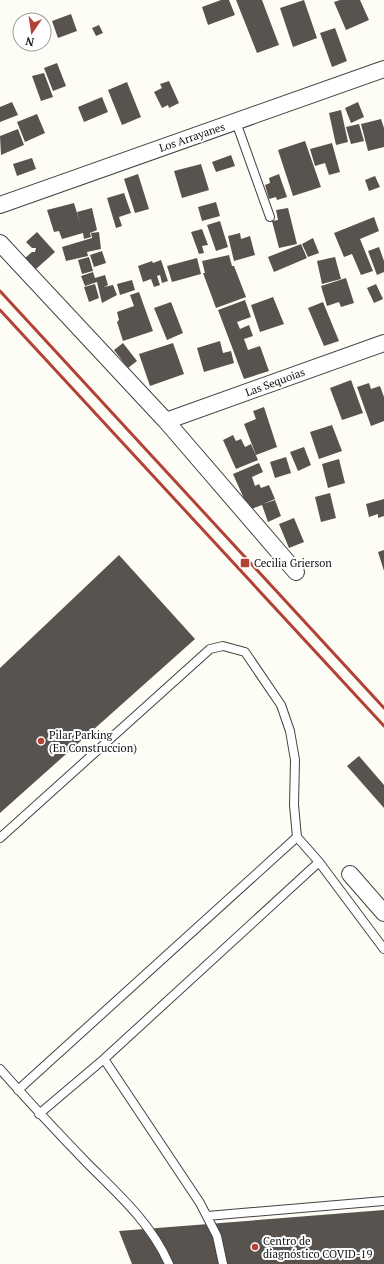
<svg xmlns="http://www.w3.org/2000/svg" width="384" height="1264" font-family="'PT Serif',serif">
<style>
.building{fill:#58534e}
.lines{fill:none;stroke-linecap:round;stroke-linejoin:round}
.lane-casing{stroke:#434343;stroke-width:10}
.street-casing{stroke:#434343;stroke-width:18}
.lane{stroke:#fff;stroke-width:8}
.street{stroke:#fff;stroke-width:16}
.rail{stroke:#b34236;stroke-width:3}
.poi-dot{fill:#b34236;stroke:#fff;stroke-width:1.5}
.labels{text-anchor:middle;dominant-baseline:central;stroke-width:4;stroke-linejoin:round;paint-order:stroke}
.street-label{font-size:11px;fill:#101010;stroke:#fff}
.poi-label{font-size:11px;fill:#101010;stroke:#fff;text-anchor:start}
</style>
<rect width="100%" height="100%" fill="#fefdf5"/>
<path class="building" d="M221,0H229L235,15L208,25L202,7Z
M236,0H262L279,45L257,53Z
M304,0L317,38L293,47L280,8Z
M340,0H360L369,20L346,30L334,2Z
M71,14L77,31L58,38L52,21Z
M99,25L103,33L96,36L92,28Z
M335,28L347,61L332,67L320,33Z
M57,63L66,86L53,91L44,68Z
M44,73L53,97L41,101L32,76Z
M169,81L179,103L169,108L168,105L162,108L154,92L162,88L160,84Z
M127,82L141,117L122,125L108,90Z
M102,97L108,112L84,122L78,107Z
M12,102L18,115L0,122V107Z
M358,102L364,117L351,123L345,108Z
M341,110L348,142L336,145L329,113Z
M37,114L45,133L25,142L17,122Z
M381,119L384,128V147L368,151L361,124Z
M359,124L364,141L351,144L346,127Z
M18,129L24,145L1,155L0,136Z
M305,141L321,187L293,196L278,150Z
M332,143L340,172L329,175L325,163L315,166L310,149Z
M231,155L235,166L216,172L212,162Z
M32,158L36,169L17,176L13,164Z
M201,164L209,190L182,198L174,171Z
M138,174L149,209L135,213L124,179Z
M279,174L287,197L277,200L276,197L269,199L265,185L270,183L269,178Z
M375,176L380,187L369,191L365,180Z
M124,193L131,213L119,217L122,226L116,228L107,198Z
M216,202L220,216L202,221L198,207Z
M74,203L80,223L77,212L92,208L97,230L90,233L91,237L84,239L83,233L62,239L59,231L54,232L47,210Z
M288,208L297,244L279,248L272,221L278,220L276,210Z
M374,217L379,231L360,239L373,271L361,275L352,254L344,257L334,233Z
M220,221L228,247L216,251L207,225Z
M202,229L208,245L202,246L204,253L199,254L191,232Z
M37,232L55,252L36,269L25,258L32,252H35L36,248H32L26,242Z
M99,232L101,249L87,252L88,256L66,261L62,247L92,238L91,233Z
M240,233L241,239L250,236L255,255L234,261L228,236Z
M313,238L319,253L308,257L302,244Z
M301,244L307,258L274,272L268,257Z
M379,247L384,261V272L377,275L368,251Z
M102,251L106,263L94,267L90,255Z
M229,255L232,266H234L246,297L216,308L203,273H205L202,261Z
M89,257L93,271L82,274L78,260Z
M335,257L341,279L322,284L317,261Z
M197,258L201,274L172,282L167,266Z
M161,260L168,281L162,283L160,275L157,276L160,285L154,287L151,279L143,282L138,266L152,261L153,263Z
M93,272L95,278L105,275L108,285L104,287L113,285L117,295L102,303L97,282L85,286L81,276Z
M346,278L354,303L341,307L339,302L327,306L321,286Z
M132,280L135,290L120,295L117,284Z
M95,284L99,298L89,302L84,287Z
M376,284L383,299L374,303L367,288Z
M139,292L153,331L123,341L117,322L119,320L117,312L134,306L130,295Z
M273,297L284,324L260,332L251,305Z
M245,300L251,317L237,322L240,329L249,325L253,336L244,339L248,350L260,346L269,371L244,379L218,310Z
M171,302L183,333L167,340L154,308Z
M323,302L339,341L324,346L308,308Z
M220,341L223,353L231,351L234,363L204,372L197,348Z
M123,343L137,361L128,368L114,350Z
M173,343L184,374L150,386L139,354Z
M351,380L363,413L342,420L330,388Z
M369,383L371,389L380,386L384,397V421L371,426L357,387Z
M264,407L277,447L256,455L244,424L256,419L253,411Z
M332,425L342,451L319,459L310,432Z
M233,435L236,441L241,439L245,447L251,444L258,460L236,469L223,440Z
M304,447L311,465L298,471L290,452Z
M286,457L291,473L275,478L270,462Z
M339,459L345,483L328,488L322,464Z
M259,463L263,472L252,477L255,486L259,484L261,488L269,485L275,499L263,504L275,500L281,516L268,522L262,505L249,510L233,474Z
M330,493L336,518L321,522L315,497Z
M384,499V516L378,518V514L369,517L366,504Z
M294,518L304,542L289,548L279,524Z
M384,550V571L378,552Z
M119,555L195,639L0,813V668Z
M359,756L384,785V808L347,766Z
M384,1210V1264H132L119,1231Z"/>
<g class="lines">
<g class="lane-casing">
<path id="lane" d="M236,122L270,217
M0,838L210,649L223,646L245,652L281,705L290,731L295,760L294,805L297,837L319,862L384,949
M104,1059L200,1203L217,1236L223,1264
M0,1069C28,1101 57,1132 87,1163C118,1194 151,1223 169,1264
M18,1090L297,837
M39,1114L104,1059L319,862
M207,1216L384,1201"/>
</g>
<g class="street-casing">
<path id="street" d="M0,205L384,69
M0,243L166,421L296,572
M166,421L384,343
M350,874L384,913"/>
</g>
<use href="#lane" class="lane"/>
<use href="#street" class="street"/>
<path class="rail" d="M0,291L384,708
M0,310L384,726"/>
</g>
<g class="poi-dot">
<rect x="240" y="558" width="10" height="10" rx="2"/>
<circle cx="41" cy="741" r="4"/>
<circle cx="255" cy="1247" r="4"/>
</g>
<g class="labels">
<g class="street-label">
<text transform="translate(192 137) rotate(-19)">Los Arrayanes</text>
<text transform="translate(275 382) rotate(-20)">Las Sequoias</text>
</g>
<g class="poi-label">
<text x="254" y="563">Cecilia Grierson</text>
<text x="49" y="735">Pilar Parking<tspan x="49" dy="13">(En Construccion)</tspan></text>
<text x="263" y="1241">Centro de<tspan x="263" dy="13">diagnóstico COVID-19</tspan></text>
</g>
</g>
<g transform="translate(32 32) rotate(193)"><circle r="19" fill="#ffffff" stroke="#9f9f9f"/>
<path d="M0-3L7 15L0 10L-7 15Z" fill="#b34236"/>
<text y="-6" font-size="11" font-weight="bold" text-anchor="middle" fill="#101010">N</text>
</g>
</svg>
